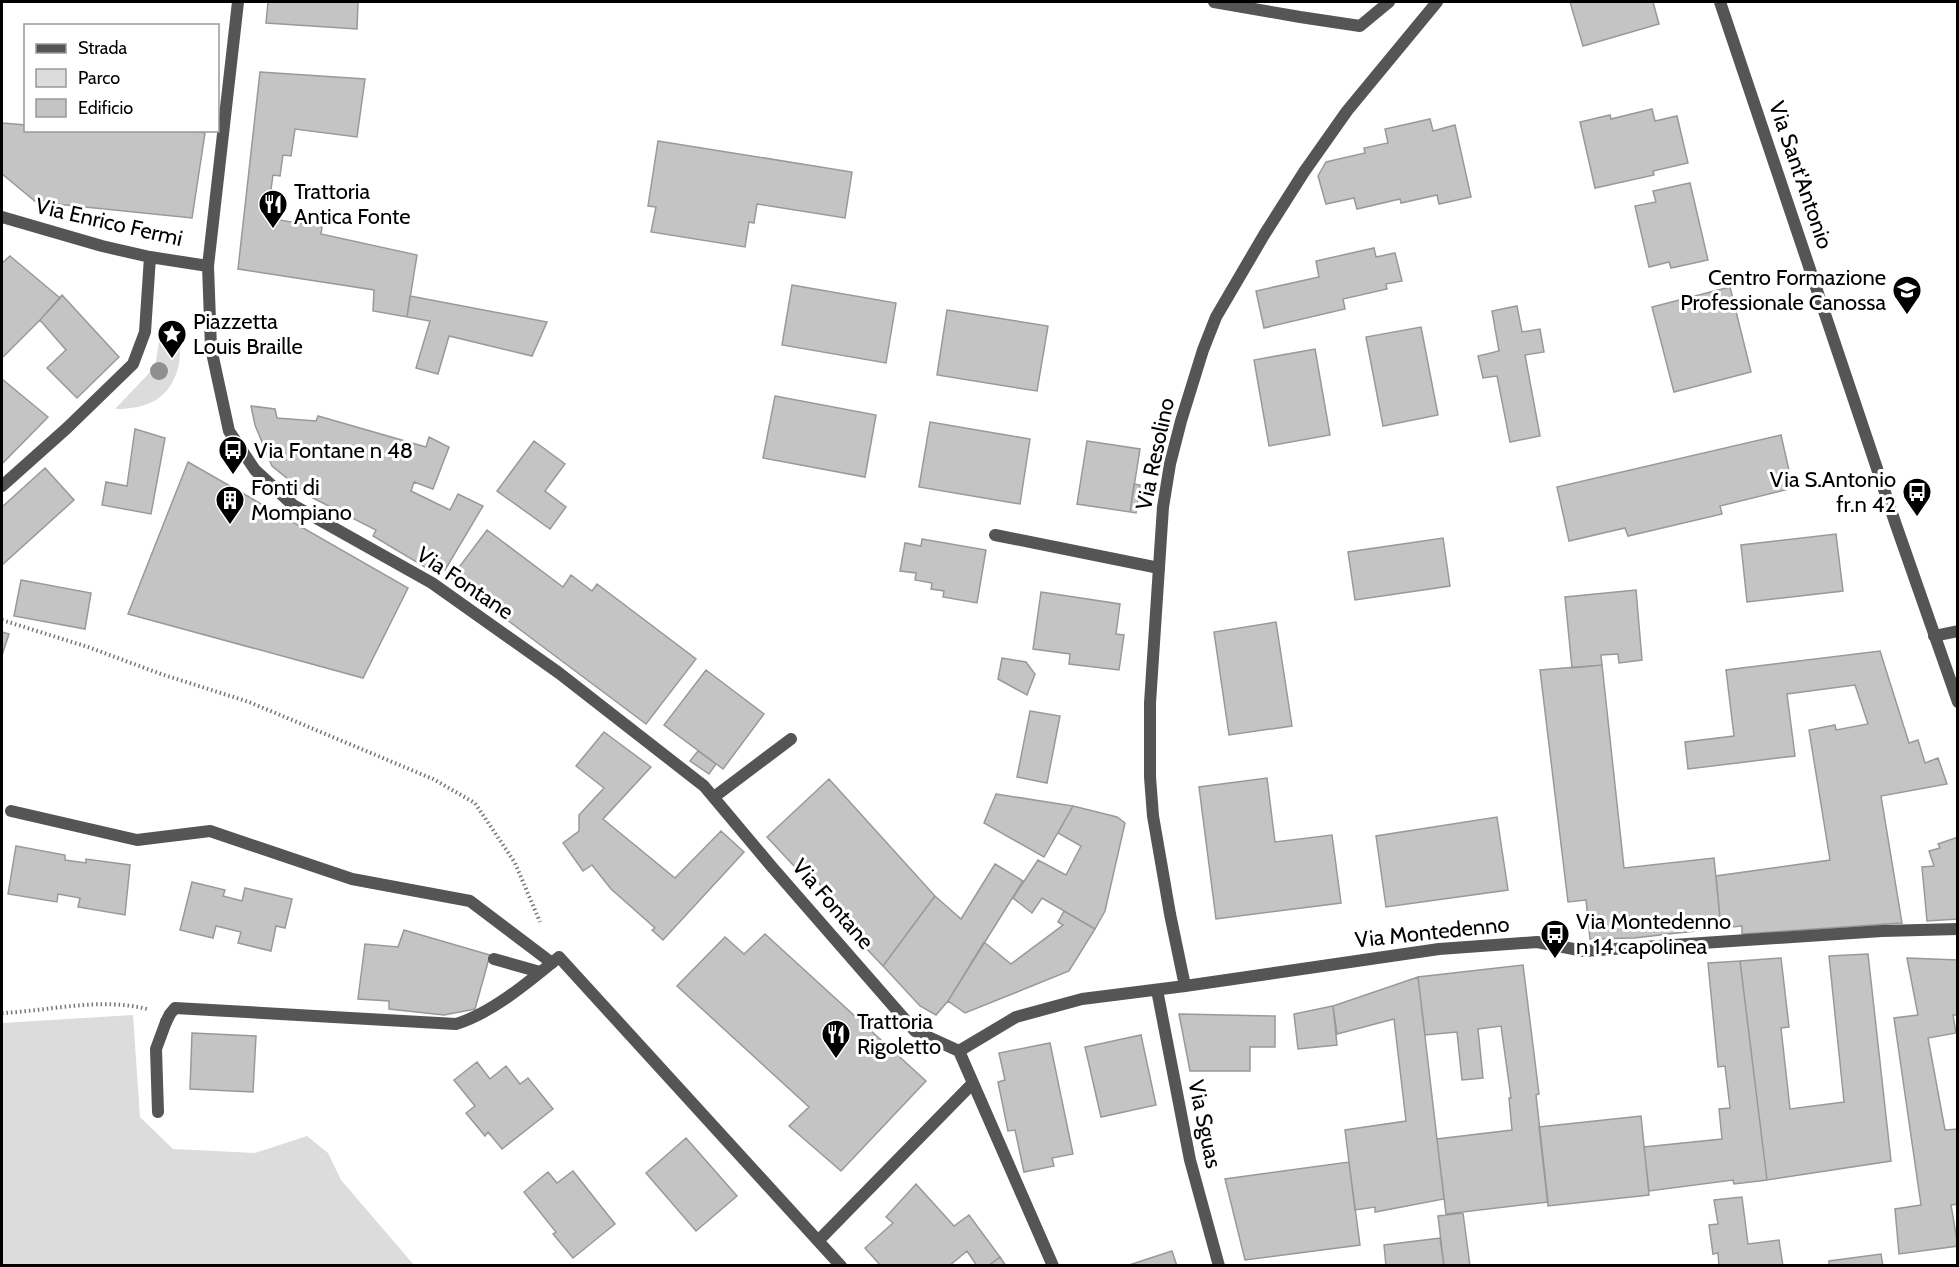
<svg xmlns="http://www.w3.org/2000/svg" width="1959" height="1267" font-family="Cabin,sans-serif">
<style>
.green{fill:#dcdcdc}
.building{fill:#c4c4c4;stroke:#999;stroke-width:1.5}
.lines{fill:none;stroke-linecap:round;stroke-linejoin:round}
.path{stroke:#777;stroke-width:4;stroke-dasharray:1.5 3;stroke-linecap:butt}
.lane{stroke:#555;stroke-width:12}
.street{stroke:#555;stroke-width:12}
.tree{fill:#8f8f8f}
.labels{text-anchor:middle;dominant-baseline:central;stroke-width:6;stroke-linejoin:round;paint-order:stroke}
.street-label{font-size:22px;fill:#000;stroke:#fff}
.poi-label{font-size:22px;fill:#000;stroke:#fff;text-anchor:start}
</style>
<rect width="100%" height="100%" fill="#fff"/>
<path class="green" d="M160,335H179C179,344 181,355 179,364C171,399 148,409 115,409L155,367Z
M133,1015L140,1117L173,1149L255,1153L307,1136L328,1153L341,1180L414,1265H2V1023Z"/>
<path class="building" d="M268,2H358L357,29L266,23Z
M1570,2H1653L1659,24L1583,46Z
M260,72L365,79L357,137L295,129L291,156L283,155L280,176L273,175L267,218L322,227L321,234L417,255L407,317L373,311L374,290L238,269Z
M1652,109L1655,121L1677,116L1688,163L1653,171L1654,175L1595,188L1580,122L1610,115L1611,119Z
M1430,119L1433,131L1455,125L1471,197L1439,204L1437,195L1401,203L1400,199L1357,209L1354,198L1326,204L1318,176L1326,162L1365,153L1364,148L1388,143L1385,129Z
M2,123L26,125V130H186L205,133L192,218L36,202L2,174Z
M658,141L852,172L845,218L757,204L754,223L749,222L745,247L651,232L656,207L648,206Z
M1690,183L1708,260L1671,268L1669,262L1649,267L1635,206L1656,202L1653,191Z
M1374,248L1376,257L1395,253L1402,281L1386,284L1387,289L1343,299L1345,309L1264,328L1256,291L1319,277L1316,261Z
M10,256L60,298L40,320L2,358V263Z
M792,285L896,303L886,363L782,345Z
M1730,287L1751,372L1674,392L1652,307Z
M62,295L119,357L77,398L47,368L66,350L40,320Z
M410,296L547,322L532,356L449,336L438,374L416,368L430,321L407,317Z
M1517,306L1522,332L1540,329L1544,352L1525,355L1540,436L1510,442L1497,376L1483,378L1478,356L1499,351L1492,311Z
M947,310L1048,326L1037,391L937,375Z
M1421,327L1438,415L1383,426L1366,337Z
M1315,349L1330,435L1269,446L1254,360Z
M2,379L48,417L2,464Z
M775,396L876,415L865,477L763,458Z
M251,406L275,409L277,418L316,421L318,416L426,447L429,437L449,447L433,489L414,482L411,491L450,510L458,494L483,506L445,570L441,568L438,575L373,536L376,530L309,496L272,466L255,425Z
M930,422L1030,439L1020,504L919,487Z
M135,429L165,438L151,514L102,505L106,482L127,486Z
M1781,435L1793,488L1720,506L1722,514L1628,536L1625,528L1569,541L1557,487Z
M534,441L565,464L545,491L566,507L550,529L497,491Z
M1087,441L1140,449L1130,512L1077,504Z
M188,462L408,588L363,678L128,614Z
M45,468L74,500L2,565V507Z
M1134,484L1140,485L1136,513L1130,512Z
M487,530L563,587L571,575L592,591L597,584L696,659L646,724L451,578Z
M1836,534L1843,591L1747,602L1741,545Z
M1443,538L1450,586L1355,600L1348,552Z
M922,539L986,550L977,603L943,597L944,591L931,589L932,583L915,580L916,573L900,571L905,543L921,546Z
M21,580L91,593L85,629L14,616Z
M1636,590L1642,660L1619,663L1618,654L1601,655L1602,665L1572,668L1565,597Z
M1041,592L1120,604L1116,634L1124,635L1119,670L1069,664L1070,654L1033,649Z
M1276,622L1292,726L1229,735L1214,632Z
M2,632L9,634L2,655Z
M1880,651L1909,743L1918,740L1925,763L1938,758L1947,784L1881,796L1902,923L1742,934V926L1721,928L1716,876L1830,860L1809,730L1835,725L1836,730L1868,724L1855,685L1787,694L1795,756L1688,769L1685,742L1734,736L1726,670Z
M1002,658L1026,662L1035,674L1027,695L998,679Z
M1602,665L1624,868L1714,858L1721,928L1634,938L1590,939L1586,900L1568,902L1540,670Z
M706,670L764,714L723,769L664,725Z
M1030,711L1060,716L1047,783L1017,777Z
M604,732L651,767L603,819L675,878L721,831L744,852L663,940L652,930L655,928L611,889L592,865L583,871L563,843L579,831V815L604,788L576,766Z
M698,751L716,764L709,774L690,761Z
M1267,778L1275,842L1332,835L1341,903L1216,919L1199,787Z
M829,779L935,896L883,966L863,945L809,869L795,867L767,837Z
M996,794L1073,806L1044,857L984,823Z
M1073,806L1117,817L1125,823L1105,911L1095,929L1042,898L1032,913L1013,898L1038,860L1066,875L1081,846L1058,833Z
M1497,817L1508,890L1386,907L1376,836Z
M1958,837V919L1927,921L1922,867L1934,866L1929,851L1940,848L1938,844Z
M16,846L65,855V860L86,863V859L130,865L125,915L78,907L80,898L58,894L57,902L8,894Z
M995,864L1023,881L948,1001L936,1015L920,1006L883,966L935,896L961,919Z
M192,882L225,890L223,896L242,901L245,888L292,899L285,928L276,926L271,951L238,943L241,932L216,926L213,938L180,930Z
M1064,911L1095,929L1069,971L965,1013L948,1001L984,942L1011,964L1063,925L1058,922Z
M404,930L490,955L475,1009L444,1015L389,1009V1001L358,999L365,944L398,947Z
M765,934L926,1081L841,1171L789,1126L809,1107L677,986L725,937L744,954Z
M1868,954L1891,1161L1767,1180L1740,961L1781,958L1789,1027L1781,1028L1790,1109L1844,1102L1829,956Z
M1907,958L1958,960V1015H1953L1956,1033L1928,1038L1945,1130L1958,1129V1204L1951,1205L1958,1246L1899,1254L1895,1209L1921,1205L1894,1018L1918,1015Z
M1740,961L1767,1180L1734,1184L1733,1180L1649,1191L1644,1147L1722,1139L1719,1109L1730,1108L1725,1066L1718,1067L1708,963Z
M1523,965L1539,1094L1536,1095L1548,1202L1446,1214L1437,1139L1512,1130L1509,1098H1511L1501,1026L1478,1029L1483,1078L1462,1080L1457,1032L1425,1035L1418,977Z
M1418,977L1444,1199L1375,1212V1207L1355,1210L1345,1130L1406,1121L1394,1019L1337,1034L1333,1006Z
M1333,1006L1337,1045L1298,1049L1294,1014Z
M1179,1014L1275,1016V1047H1250V1071H1190Z
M192,1033L256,1036L253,1092L190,1089Z
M1141,1035L1156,1105L1101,1117L1085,1047Z
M1050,1043L1073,1154L1052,1158L1054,1166L1024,1172L1015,1130L1008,1131L998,1082L1005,1080L999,1053Z
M477,1062L490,1079L506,1066L520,1084L528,1078L553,1109L502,1149L488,1132L485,1136L466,1113L475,1106L454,1080Z
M1641,1116L1649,1195L1548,1206L1539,1127Z
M686,1138L737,1196L696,1231L646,1173Z
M1349,1162L1360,1245L1245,1260L1225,1179Z
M573,1171L615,1224L573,1258L553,1234L556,1232L524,1192L548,1172L557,1183Z
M916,1184L954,1226L969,1215L1000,1257L988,1266H977L967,1251L949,1266H881L865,1248L893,1223L886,1217Z
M1742,1197L1748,1244L1779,1240L1783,1266H1719L1718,1253L1713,1254L1709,1225L1718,1224L1714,1200Z
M1463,1213L1470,1266H1444L1438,1216Z
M1440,1238L1444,1266H1386L1384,1245Z
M1172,1251L1177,1266H1126Z
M1881,1254L1883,1266H1829V1261Z
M1000,1257L1006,1266H988Z"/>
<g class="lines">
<path class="path" d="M2,620L88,647L161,674L249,702L433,779L475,803L515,863L540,922
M2,1013C49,1011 100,997 147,1009"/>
<path class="lane" d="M1214,2L1300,17L1360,26L1389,2
M995,535L1159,568
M1934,636L1958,631
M714,797L791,739
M11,811L137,840L210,831L352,879L470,901L552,963
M494,959L540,972
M158,1112L156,1049L166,1022"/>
<path class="street" d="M238,2L208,266L211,348L229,431L255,470L293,505L432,583L559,673L704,786L772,867L915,1031L959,1051L1053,1266
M1720,2L1896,525L1958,702
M2,217L102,246L150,257L208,266
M2,486L67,428L133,364L145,332L150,257
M1185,986L1170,914L1153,816L1150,777V703L1163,507L1170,464L1181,421L1203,350L1216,317L1264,235L1304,172L1347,111L1437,2
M1157,990L1190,1160L1219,1266
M166,1022L170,1014L175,1008L456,1024C492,1013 530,981 559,957L841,1266
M959,1051L1016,1017L1082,999L1185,986L1439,949L1537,942L1584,951L1882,931L1958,929
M818,1241L973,1083"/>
</g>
<g class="tree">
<circle cx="171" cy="343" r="9"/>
<circle cx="159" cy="371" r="9"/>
</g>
<defs>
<g id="restaurant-pin" transform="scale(1.5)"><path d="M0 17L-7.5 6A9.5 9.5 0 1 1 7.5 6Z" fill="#000" stroke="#fff"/><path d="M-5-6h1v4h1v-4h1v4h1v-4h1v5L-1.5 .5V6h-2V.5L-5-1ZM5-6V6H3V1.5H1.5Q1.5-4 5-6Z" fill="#fff"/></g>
<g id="school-pin" transform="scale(1.5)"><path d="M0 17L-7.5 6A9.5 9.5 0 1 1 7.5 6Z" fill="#000" stroke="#fff"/><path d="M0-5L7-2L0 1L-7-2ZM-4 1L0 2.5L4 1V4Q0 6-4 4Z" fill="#fff"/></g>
<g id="sight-pin" transform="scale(1.5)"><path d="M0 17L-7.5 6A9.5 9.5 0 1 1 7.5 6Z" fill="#000" stroke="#fff"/><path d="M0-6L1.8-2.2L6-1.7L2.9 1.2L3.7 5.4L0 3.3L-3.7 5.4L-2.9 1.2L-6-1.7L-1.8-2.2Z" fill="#fff"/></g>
<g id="bus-pin" transform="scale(1.5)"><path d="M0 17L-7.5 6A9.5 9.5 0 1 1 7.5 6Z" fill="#000" stroke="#fff"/><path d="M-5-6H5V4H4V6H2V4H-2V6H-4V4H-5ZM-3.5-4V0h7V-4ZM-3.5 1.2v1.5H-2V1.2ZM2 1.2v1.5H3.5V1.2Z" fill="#fff"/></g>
<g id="building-pin" transform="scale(1.5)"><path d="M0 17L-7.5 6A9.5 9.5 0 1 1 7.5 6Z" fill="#000" stroke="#fff"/><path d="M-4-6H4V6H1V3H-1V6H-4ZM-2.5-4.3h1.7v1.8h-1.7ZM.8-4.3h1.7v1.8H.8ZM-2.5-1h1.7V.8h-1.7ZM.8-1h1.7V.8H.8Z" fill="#fff"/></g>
</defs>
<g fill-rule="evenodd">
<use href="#restaurant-pin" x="273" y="204"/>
<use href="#school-pin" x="1907" y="290"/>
<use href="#sight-pin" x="172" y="334"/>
<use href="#bus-pin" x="233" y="450"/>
<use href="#bus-pin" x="1917" y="492"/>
<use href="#building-pin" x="230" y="500"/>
<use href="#bus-pin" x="1555" y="934"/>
<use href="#restaurant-pin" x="836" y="1034"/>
</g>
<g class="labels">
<g class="street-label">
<text transform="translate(1801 175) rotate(71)">Via Sant'Antonio</text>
<text transform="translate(109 222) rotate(13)">Via Enrico Fermi</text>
<text transform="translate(1155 454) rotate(-78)">Via Resolino</text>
<text transform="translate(465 583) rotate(34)">Via Fontane</text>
<text transform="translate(833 904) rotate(49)">Via Fontane</text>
<text transform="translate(1432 932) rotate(-6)">Via Montedenno</text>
<text transform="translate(1205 1124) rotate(78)">Via Sguas</text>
</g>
<g class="poi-label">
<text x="294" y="191">Trattoria<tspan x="294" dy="25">Antica Fonte</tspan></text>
<text x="1886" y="277" text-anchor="end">Centro Formazione<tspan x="1886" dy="25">Professionale Canossa</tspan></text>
<text x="193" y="321">Piazzetta<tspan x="193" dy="25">Louis Braille</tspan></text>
<text x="254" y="450">Via Fontane n 48</text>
<text x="1896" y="479" text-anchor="end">Via S.Antonio<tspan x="1896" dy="25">fr.n 42</tspan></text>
<text x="251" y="487">Fonti di<tspan x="251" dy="25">Mompiano</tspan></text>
<text x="1576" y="921">Via Montedenno<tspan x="1576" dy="25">n 14 capolinea</tspan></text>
<text x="857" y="1021">Trattoria<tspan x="857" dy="25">Rigoletto</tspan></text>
</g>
</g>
<rect width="1959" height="1267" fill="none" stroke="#000000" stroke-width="6"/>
<rect x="24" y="24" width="195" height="108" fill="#ffffff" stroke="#999999" stroke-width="1.5"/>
<rect x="36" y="44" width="30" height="9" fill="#555555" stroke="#999999" stroke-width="1.5"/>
<text x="78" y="54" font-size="18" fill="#000000">Strada</text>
<rect x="36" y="69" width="30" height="18" fill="#dcdcdc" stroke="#999999" stroke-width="1.5"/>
<text x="78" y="84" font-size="18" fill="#000000">Parco</text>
<rect x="36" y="99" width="30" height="18" fill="#c4c4c4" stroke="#999999" stroke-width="1.5"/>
<text x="78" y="114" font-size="18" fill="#000000">Edificio</text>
</svg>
